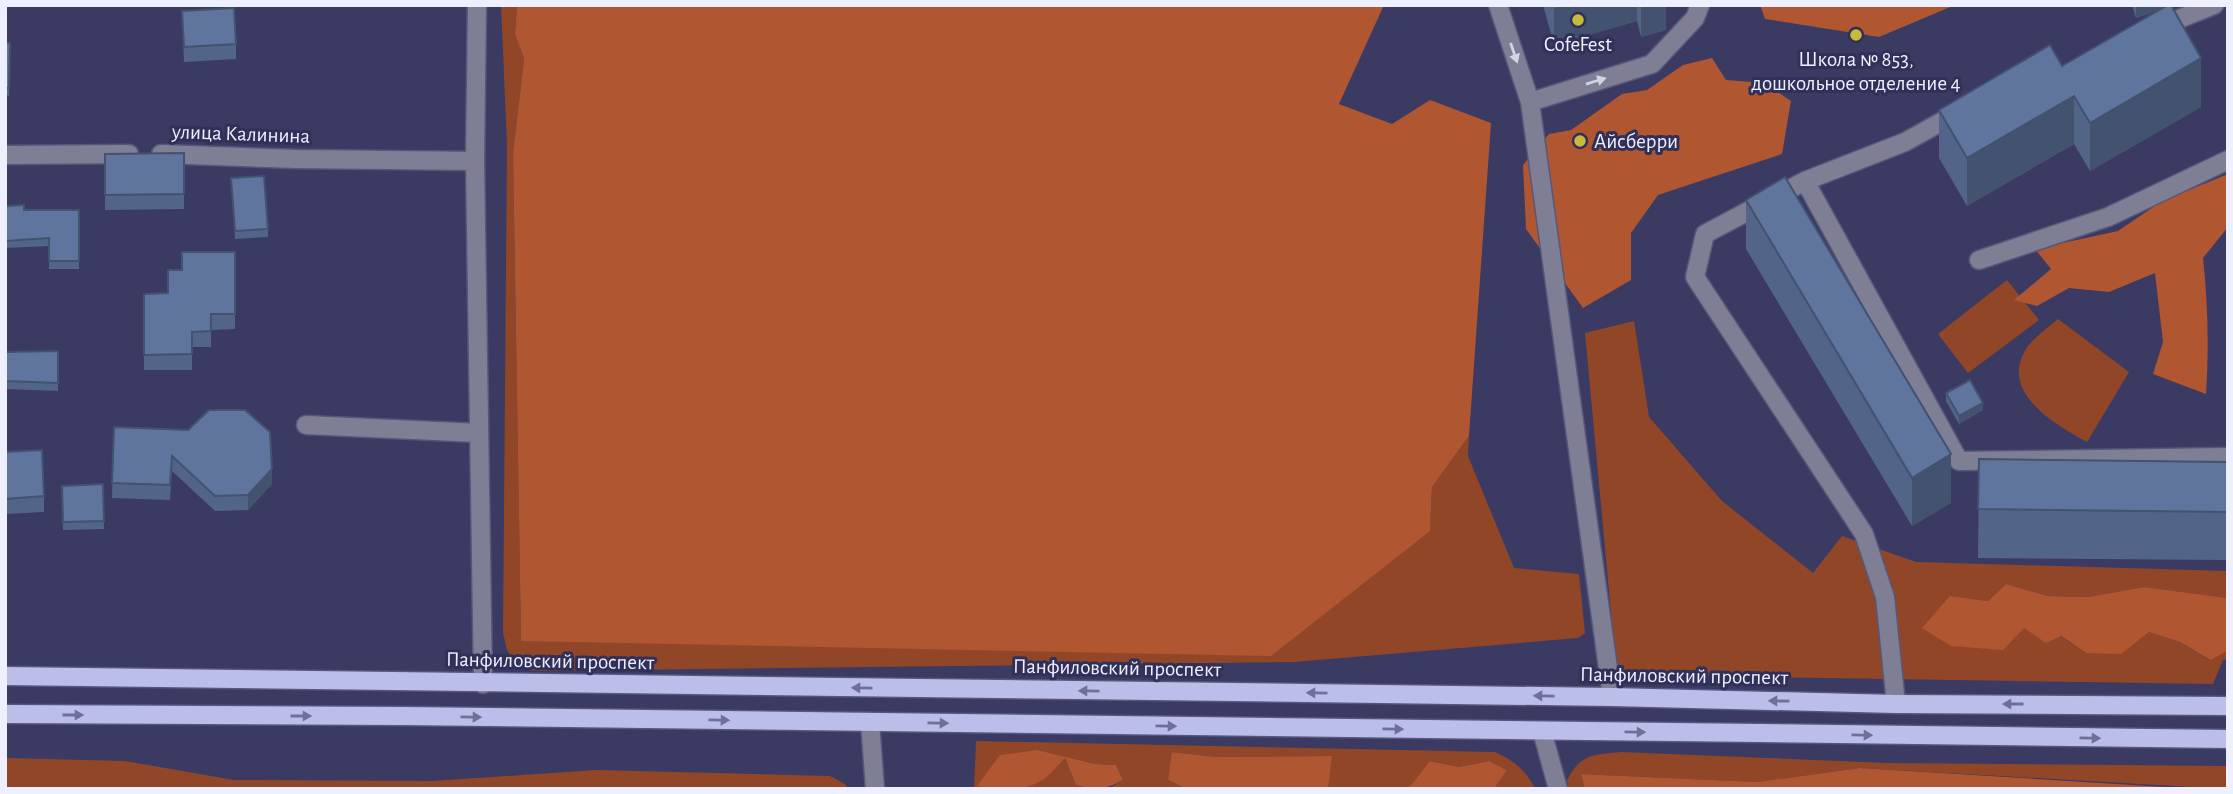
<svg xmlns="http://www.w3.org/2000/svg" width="2233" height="794" font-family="'Alegreya Sans',sans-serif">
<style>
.green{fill:#914727}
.forest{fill:#b05631}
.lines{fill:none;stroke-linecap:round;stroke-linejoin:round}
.minor-casing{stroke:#57577c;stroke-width:21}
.major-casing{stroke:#57577c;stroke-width:21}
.minor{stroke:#7e7f94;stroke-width:18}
.major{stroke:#bbbee8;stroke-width:18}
.wall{fill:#526588}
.shaded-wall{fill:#42526f}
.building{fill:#5f759e;stroke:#42526f;stroke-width:2}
.oneway{fill:#d2d3e4}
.oneway2{fill:#6f7099}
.poi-dot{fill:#caba3a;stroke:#303058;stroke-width:2.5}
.labels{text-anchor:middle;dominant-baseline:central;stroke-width:6;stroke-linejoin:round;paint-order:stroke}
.poi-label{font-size:21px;fill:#eeefff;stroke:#303058}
.street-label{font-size:21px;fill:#eeefff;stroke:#303058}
</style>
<rect width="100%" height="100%" fill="#3a3a63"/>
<path class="green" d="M501,5H517L515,34L524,59L513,153L521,641L1430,531L1432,487L1469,436L1468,456L1514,568L1579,574L1585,633L1578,638L1294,662L537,671L520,668L507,650L503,633L507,144Z
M2007,280L2039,320L1968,373L1938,334Z
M2058,319L2129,372L2087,442C2055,424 1999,393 2026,349C2033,338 2048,328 2058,319Z
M1634,321L1649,417L1722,501L1813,573L1842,536L1916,562L2228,571V598L2144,587L2088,597L2047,596L2006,584L1988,601L1950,596L2024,628L2060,636L2086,653L2149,632L2180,642L2209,660L2228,651V659L2223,660L2213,684L1625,675L1618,672L1616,666L1585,333Z
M976,741L1495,752C1513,760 1527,771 1535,789H1494L1507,770L1489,761L1459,767L1431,761L1412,784L1405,789H1303L1327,788L1332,756L1216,757L1173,752L1168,780L1187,789H1109L1123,780L1116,765L1095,764L1038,750L978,787L987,789H974Z
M1620,752L1888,763L2228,766V789L1860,768L1757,782L1581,774L1585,789H1569L1567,780C1581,754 1592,755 1620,752Z
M5,758L125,761L234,780L432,781L596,770L830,776L845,784L848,789H5Z
M1065,758L1076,785L1089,789H1022L1041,781Z"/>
<path class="forest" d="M517,5H1384L1339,104L1392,124L1430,100L1491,123L1469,436L1432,487L1430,531L1271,656L521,641L513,153L524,59L515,34Z
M1760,5H1955L1879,37L1765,19Z
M1712,58L1726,80L1764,83L1791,101L1782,154L1658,195L1631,233V280L1583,308L1526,229L1523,165L1549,134L1571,130L1622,94L1647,90L1683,65Z
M2228,174V227L2203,258C2208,304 2209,348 2206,394L2153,374L2163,342L2155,273L2109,292L2069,288L2037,306L2014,300L2051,269L2035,249L2118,231L2162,201Z
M2006,584L2047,596L2088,597L2144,587L2228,598V651L2210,660L2180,642L2149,632L2121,654L2086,653L2061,636L2046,643L2024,628L2003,650L1951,646L1922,628L1950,596L1988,601Z
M1038,750L1095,764L1116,765L1123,780C1106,790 1094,790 1076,785L1065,758C1057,766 1049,777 1039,782C1021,792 996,791 977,786L1000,755Z
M1172,752L1216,757L1332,756L1328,788L1187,789L1168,780Z
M1430,761L1459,767L1489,761L1507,770L1494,789H1405L1412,784Z
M1860,768L2197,789H1585L1581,774L1757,782Z"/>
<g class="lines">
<g class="minor-casing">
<path id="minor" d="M477,5L475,161L483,684
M1498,5L1530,102L1612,697
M2159,27L2214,5
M1530,102L1652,64L1695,18L1700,5
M161,154L297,159L475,161
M5,155L129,154
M1805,181L1959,461L2228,457
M1979,260L2108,217L2228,160
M306,425L479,433
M1896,704L1885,597L1864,534L1695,277L1705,234L1805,181L1905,142L1959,112
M870,722L875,789
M1542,731L1558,789"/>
</g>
<g class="major-casing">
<path id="major" d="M5,676L1612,697L1896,704L2228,706
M5,714L403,716L2228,739"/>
</g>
<use href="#minor" class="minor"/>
<use href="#major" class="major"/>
</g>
<path class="wall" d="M1543,5H1666V30L1641,37L1637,21L1554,45Z
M2132,5H2173L2171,6L2201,107L2090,171L2074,144L1967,206L1939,158V110L2062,66L2159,10L2136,18Z
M182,11L236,44V59L184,62Z
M5,43H10L9,96L5,95Z
M184,153V209L105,210V154Z
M231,178L268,229V237L235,239Z
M1746,200L1951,503L1912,526L1746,249Z
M5,206L24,210H79V269H49V246L5,248Z
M235,252V329L211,330V347H192V370H144V294L168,293L182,270Z
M58,351V391L5,389V352Z
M1946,393L1983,410L1959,424L1946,401Z
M114,427L272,484L248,510L215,511L172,471L170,500L112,498Z
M5,452L44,496V512L5,514Z
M1979,459L2228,462V560L1978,558Z
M103,484L104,529L63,530L62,486Z"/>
<path class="shaded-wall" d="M1562,5H1637V21L1554,45V8Z
M1641,5H1666V30L1641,37Z
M2136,5H2173L2136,18Z
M2201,58V107L2090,171V123Z
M2074,96V144L1967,206V158Z
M1983,403V410L1959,424V416Z
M1951,454V503L1912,526V478Z
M272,469V484L248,510V495Z"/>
<path class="building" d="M2168,5H2171L2201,58L2090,123L2074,96L1967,158L1939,110L2050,45L2062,66Z
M234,8L236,44L184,47L182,11Z
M5,43H10L9,88H5Z
M184,153V194L105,195V154Z
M264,176L268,229L235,231L231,178Z
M1785,177L1951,454L1912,478L1746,200Z
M24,205V210H79V261H49V238L5,241V206Z
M182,252H235V314H211V331L192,332V354L144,355V294L168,293V270H182Z
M58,351V383L5,381V352Z
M1970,380L1983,403L1959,416L1946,393Z
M209,410H245L270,432L272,469L248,495L215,496L172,456L170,485L112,483L114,427L188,430Z
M42,450L44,496L5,499V452Z
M1979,459L2228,462V512L1978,509Z
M103,484L104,521L63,522L62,486Z"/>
<defs><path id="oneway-solid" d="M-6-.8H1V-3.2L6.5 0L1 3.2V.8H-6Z" transform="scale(1.75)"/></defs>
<g class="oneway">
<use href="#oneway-solid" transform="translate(1514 53) rotate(71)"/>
<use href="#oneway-solid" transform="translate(1596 81) rotate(-17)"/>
</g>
<g class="oneway2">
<use href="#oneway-solid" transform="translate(862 688) rotate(-179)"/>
<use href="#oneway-solid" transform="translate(1089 691) rotate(-179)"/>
<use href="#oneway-solid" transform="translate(1317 693) rotate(-179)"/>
<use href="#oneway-solid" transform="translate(1544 696) rotate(-179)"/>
<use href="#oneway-solid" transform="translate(1779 701) rotate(-179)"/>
<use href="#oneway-solid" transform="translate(2013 704) rotate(-180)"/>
<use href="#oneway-solid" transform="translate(73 715)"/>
<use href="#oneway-solid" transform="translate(301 716)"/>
<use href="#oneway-solid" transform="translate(471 717) rotate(1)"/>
<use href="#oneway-solid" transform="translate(719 720) rotate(1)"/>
<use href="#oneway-solid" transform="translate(938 723) rotate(1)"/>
<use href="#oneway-solid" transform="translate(1166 726) rotate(1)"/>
<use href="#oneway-solid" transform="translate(1393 729) rotate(1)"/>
<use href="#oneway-solid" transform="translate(1635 732) rotate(1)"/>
<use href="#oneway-solid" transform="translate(1862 735) rotate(1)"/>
<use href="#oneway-solid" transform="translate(2090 738) rotate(1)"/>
</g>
<g class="poi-dot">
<circle cx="1578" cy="20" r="7"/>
<circle cx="1856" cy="35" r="7"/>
<circle cx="1580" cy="141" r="7"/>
</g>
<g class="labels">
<g class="poi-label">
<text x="1578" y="44">CofeFest</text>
<text x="1856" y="59">Школа № 853,<tspan x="1856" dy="24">дошкольное отделение 4</tspan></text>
<text x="1594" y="141" text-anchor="start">Айсберри</text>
</g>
<g class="street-label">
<text transform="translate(241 134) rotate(2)">улица Калинина</text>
<text transform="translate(550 661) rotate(1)">Панфиловский проспект</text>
<text transform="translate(1117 668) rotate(1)">Панфиловский проспект</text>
<text transform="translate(1684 676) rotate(1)">Панфиловский проспект</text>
</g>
</g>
<rect width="2233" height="794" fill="none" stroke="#eeefff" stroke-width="14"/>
</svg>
